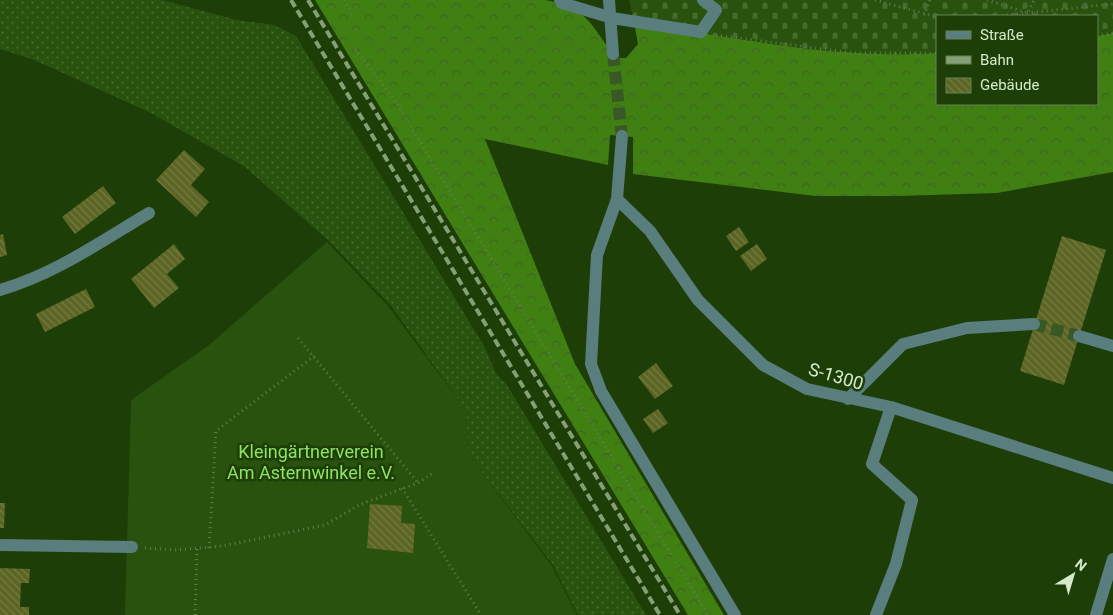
<svg xmlns="http://www.w3.org/2000/svg" width="1113" height="615" font-family="Roboto,sans-serif">
<style>
.grass{fill:url(#grass-dots)}
.forest{fill:url(#forest-crowns)}
.cemetery{fill:url(#cemetery-stones)}
.garden{fill:#28520d}
.building{fill:url(#building-back-hatch)}
.lines{fill:none;stroke-linecap:round;stroke-linejoin:round}
.minor-tunnel{stroke:#395825;stroke-width:12;stroke-dasharray:12 6;stroke-linecap:butt}
.path{stroke:#627e50;stroke-width:3;stroke-dasharray:1 4;stroke-linecap:butt}
.minor{stroke:#5a7e7e;stroke-width:12}
.rail{stroke:#859f77;stroke-width:4;stroke-dasharray:8 4;stroke-linecap:butt}
.labels{text-anchor:middle;dominant-baseline:central;stroke-width:5;stroke-linejoin:round;paint-order:stroke}
.street-label{font-size:18px;fill:#d5eacc;stroke:#1d3e07}
.park-label{font-size:18px;fill:#90e263;stroke:#1d3e07}
</style>
<defs>
<pattern id="grass-dots" width="8" height="8" patternUnits="userSpaceOnUse" patternTransform="scale(1.25)"><rect width="8" height="8" fill="#28520d"/><path d="M2 2h.1M6 6h.1" fill="none" stroke="#466b2f" stroke-width="1.8" stroke-linecap="round"/></pattern>
<pattern id="forest-crowns" width="20" height="18" patternUnits="userSpaceOnUse" patternTransform="scale(1.25)"><rect width="20" height="18" fill="#407f11"/><path d="M2 6a3 3 0 1 1 6 0M12 15a3 3 0 1 1 6 0" fill="none" stroke="#406525"/></pattern>
<pattern id="cemetery-stones" width="16" height="16" patternUnits="userSpaceOnUse" patternTransform="scale(1.25)"><rect width="16" height="16" fill="#28520d"/><path d="M2 7V4a2 2 0 0 1 4 0v3zM10 15v-3a2 2 0 0 1 4 0v3z" fill="#466b2f"/></pattern>
<pattern id="building-back-hatch" width="6" height="6" patternUnits="userSpaceOnUse" patternTransform="scale(1.25)"><rect width="6" height="6" fill="#5d6524"/><path d="M-1 5l2 2M0 0l6 6M5-1l2 2" fill="none" stroke="#737b43"/></pattern>
</defs>
<rect width="100%" height="100%" fill="#1d3e07"/>
<path class="grass" d="M0,0H162L237,20L274,25L296,36L484,346L497,375L507,385L646,615H578L553,565L483,474L468,449L466,410L391,306L328,240L245,167L151,113L32,59L0,49Z"/>
<path class="forest" d="M315,0H545C587,7 590,24 613,54L619,58H626L638,44L634,22C733,37 836,60 937,53V104H1097V36L1113,33V172L997,193L898,196H815L633,174V137L610,135L608,165L485,139L575,364L724,615H688Z"/>
<path class="cemetery" d="M629,0H1113V33L1097,36V16H937V53C836,60 733,37 634,22Z"/>
<path class="garden" d="M327,242L389,307L466,410L468,449L483,474L552,566L577,615H125L131,400L209,345Z"/>
<path class="building" d="M184,150L205,169L191,185L209,202L196,217L156,180Z
M103,186L116,203L75,234L62,217Z
M739,227L749,242L736,251L726,236Z
M3,234L7,255L0,257V235Z
M1062,236L1106,250L1064,385L1020,371Z
M174,244L185,259L167,274L179,288L154,308L131,279Z
M757,244L767,259L751,271L740,256Z
M86,289L95,307L45,332L36,314Z
M656,363L673,386L655,399L638,377Z
M658,409L668,423L653,433L643,419Z
M0,503H5L4,528H0Z
M370,504L402,506L401,523L415,524L413,553L367,548Z
M0,568L30,569L29,583H21L20,607H29V615H0Z"/>
<g class="lines">
<path class="minor-tunnel" d="M613,54L622,136
M1034,324L1079,336"/>
<path class="path" d="M344,0L354,17
M875,0L937,17
M987,0L1028,13L1034,0
M924,15L930,0
M997,16L1113,4
M716,35L854,53H937
M1097,36L1113,33
M355,49L394,99L708,615
M298,338L418,483
M402,488L481,615
M145,548L176,550L222,546L325,525L361,504L418,483L433,473
M209,548L216,431L314,356
M195,615L197,548"/>
<path class="minor" d="M560,0L562,3L612,18L701,32L716,10L703,0
M609,0L613,54
M622,136L617,199L597,255L591,364L601,391L735,615
M617,199L650,231L698,300L763,365L807,389L891,407L1113,478
M0,290C55,274 100,242 149,213
M1079,336L1113,346
M848,399L903,344L967,328L1034,324
M0,545L132,547
M876,615L896,564L912,500L872,464L891,407
M1096,615L1113,559"/>
<path class="rail" d="M291,0L660,615
M308,0L680,615"/>
</g>
<g class="labels">
<g class="street-label">
<text transform="translate(836 376) rotate(16)">S-1300</text>
</g>
<g class="park-label">
<text x="311" y="451">Kleingärtnerverein<tspan x="311" dy="21">Am Asternwinkel e.V.</tspan></text>
</g>
</g>
<rect x="936" y="15" width="162" height="90" fill="#1d3e07" stroke="#678356"/>
<rect x="946" y="31" width="25" height="8" fill="#5a7e7e" stroke="#678356"/>
<text x="980" y="40" font-size="15" fill="#d5eacc">Straße</text>
<rect x="946" y="56" width="25" height="8" fill="#859f77" stroke="#678356"/>
<text x="980" y="65" font-size="15" fill="#d5eacc">Bahn</text>
<rect x="946" y="78" width="25" height="15" fill="url(#building-back-hatch)" stroke="#678356"/>
<text x="980" y="90" font-size="15" fill="#d5eacc">Gebäude</text>
<g transform="translate(1073 575) rotate(38)" stroke="#1d3e07" stroke-width="4" paint-order="stroke">
<path d="M0-4L9 19L0 12L-9 19Z" fill="#d5eacc"/>
<text y="-8" font-size="14" font-weight="bold" text-anchor="middle" fill="#d5eacc">N</text>
</g>
</svg>
